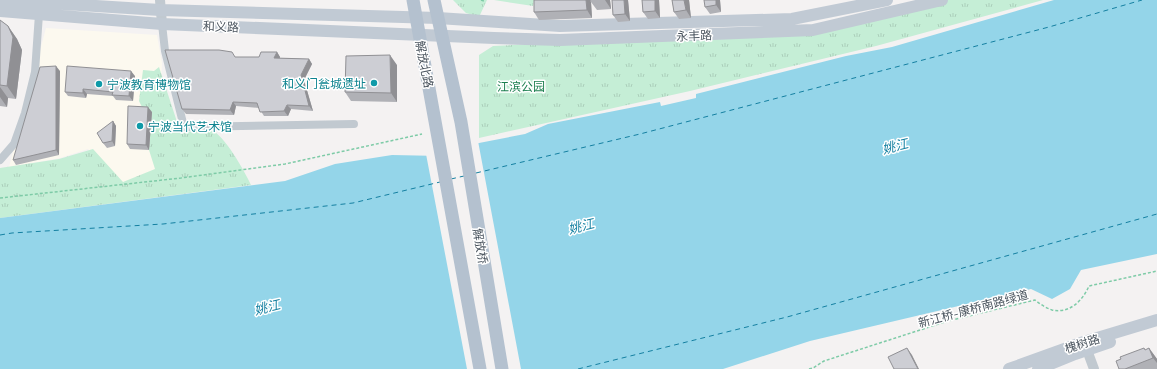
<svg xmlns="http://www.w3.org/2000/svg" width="1157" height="369" font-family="'Exo 2','Noto Sans SC',sans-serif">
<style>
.commercial{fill:#fcf9ef}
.park{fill:url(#park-tufts)}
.water{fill:#94d5e9}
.pier{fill:#f4f2f2}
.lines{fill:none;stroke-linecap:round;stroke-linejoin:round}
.ferry{stroke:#1480a1;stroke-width:1;stroke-dasharray:5 4;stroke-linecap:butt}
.path{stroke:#7ecba7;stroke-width:1.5;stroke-dasharray:3 2;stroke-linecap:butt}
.minor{stroke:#c1c9d0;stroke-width:8}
.tertiary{stroke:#c1c9d0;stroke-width:10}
.secondary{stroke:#c1cad4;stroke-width:12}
.primary{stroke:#b4c1cf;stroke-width:13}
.wall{fill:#b0b1b6}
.shaded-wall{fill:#909094}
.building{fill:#cdced4;stroke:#909094}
.culture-dot{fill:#0f9aa8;stroke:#fff;stroke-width:1.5}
.labels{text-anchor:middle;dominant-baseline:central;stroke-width:3;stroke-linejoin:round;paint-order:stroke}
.street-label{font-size:12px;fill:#4b555f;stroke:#fff}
.culture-label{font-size:12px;fill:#0d838f;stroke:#fff;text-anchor:start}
.park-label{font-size:12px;fill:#1d7f50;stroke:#fff}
.water-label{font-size:13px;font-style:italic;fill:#1480a1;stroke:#fff}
</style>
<defs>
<pattern id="park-tufts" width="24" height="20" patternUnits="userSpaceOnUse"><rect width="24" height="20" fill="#c5eed6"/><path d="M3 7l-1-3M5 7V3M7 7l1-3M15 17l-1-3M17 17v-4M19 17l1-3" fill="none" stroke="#abceba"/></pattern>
</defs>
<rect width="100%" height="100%" fill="#f4f2f2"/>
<path class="commercial" d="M46,28L157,35L162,63L160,105L161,170L121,192L88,149L60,158L9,167Z"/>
<path class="park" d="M453,0H487L479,17L466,13Z
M494,0H534L533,6Z
M947,0H1043L876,46L690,91L479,138V55L493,46L799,32Z
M159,67L181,134C191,131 201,127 211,130C224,134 245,172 251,185L0,218V168L59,159L93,149L123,182L155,169L149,150L151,112L144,111L139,101L143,70L154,71Z"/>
<path class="water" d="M1054,0H1157V254L1081,270L1070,289L1052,299L1031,289L810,341L723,369H0V218L285,181L335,164L392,155L441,156L479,143L525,134L548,124L660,102L661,106L696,98V94L846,56L892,47Z"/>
<path class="pier" d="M478,141L521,369H467L426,154H440Z"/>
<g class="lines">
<path class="ferry" d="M476,173L640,134L1049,27L1142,0
M451,179L464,176
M0,235L12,233L163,224L353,203L440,182
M578,369L787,317L1157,214"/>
<path class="path" d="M481,0L484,1
M0,198L181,178L285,164L422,134
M809,369L813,368L824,361L948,321L1035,300C1040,304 1046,308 1052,310C1070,314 1083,300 1089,286L1157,271"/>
<path class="minor" d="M162,24L165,51L184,127L354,124
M0,160L14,144L25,113L35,72L39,14"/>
<path class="tertiary" d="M160,0L162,24
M1087,350L1094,369"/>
<path class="secondary" d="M0,0L160,10L438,18L560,26L792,19L887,0
M0,11L162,24L494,38L560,40L813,30L942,0
M1009,369L1084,342L1157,320
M1038,369L1075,354L1110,342"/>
<path class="primary" d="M413,0L480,369
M434,0L461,122L502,369"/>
</g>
<path class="wall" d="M534,0H610L611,9L597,10L591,2L592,18L539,20L534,12Z
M612,0H628L630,21L618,22L613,15Z
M642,0H659L660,18L648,19L643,12Z
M672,0H689L691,18L679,19L674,12Z
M720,0L721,12L710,14L705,7Z
M0,20L8,26L17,39L22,50L16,99L8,98L7,107L0,106Z
M277,52L280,57V58L309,59L312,64L304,80L313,111L291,109L288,116H264L259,108L236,106L234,115L186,114L182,109L236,57H259Z
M397,65V102L351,101L345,92Z
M60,71L59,155L16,165L13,160Z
M135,76L133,101L116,100L113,96L87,94L86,98L68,96L65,92Z
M152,112L149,150L130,149L127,144Z
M113,121L116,126L115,146L107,148L103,143Z
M1149,348L1157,359V369H1119L1146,350Z"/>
<path class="shaded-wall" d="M586,0H591L590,1L591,2L592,18L587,10Z
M605,0H610L611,9Z
M624,0H628L630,21L625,14Z
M655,0H659L660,18L655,11Z
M684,0H689L691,18L686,10Z
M716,0H720L721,12L716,5Z
M8,26L17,39L22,50L16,99L7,86Z
M277,52L280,57L278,63L274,58Z
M390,55L397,65V102L391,93Z
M309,59L312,64L304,80L313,111L309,106L301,75Z
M56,66L60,71L59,155L56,150Z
M131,71L135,76L133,101L129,96Z
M0,87L8,98L7,107L0,97Z
M83,89L87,94L86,98L83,93Z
M233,102L236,106L234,115L230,110Z
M287,105L291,109L288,116L284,111Z
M148,107L152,112L149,150L146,145Z
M113,121L116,126L115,146L112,141Z
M907,348L912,355L919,369H918Z
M1149,348L1157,359V363L1153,358Z"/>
<path class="building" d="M534,0H586L587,10L534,12Z
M612,0H624L625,14L613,15Z
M642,0H655V11L643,12Z
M672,0H684L686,10L674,12Z
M704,0H716V5L705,7Z
M0,20L8,26L13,37L7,86L0,85Z
M165,50H219L232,52L235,57H259L261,52H277L274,58L309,59L301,75L309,106L287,105L284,111L260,112L257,103L233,102L230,110L182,109Z
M390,55L391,93L345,92L346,56Z
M56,66V150L13,160L40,67Z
M67,66L131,71L129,96L112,95L113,92L83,89V93L65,92Z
M128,106L148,107L146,145L127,144Z
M113,121L112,141L103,143L97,133Z
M907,348L918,369H894L888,357Z
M1144,348L1145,350L1149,348L1153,358L1125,369H1119L1116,361L1121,359L1120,357Z"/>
<g class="culture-dot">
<circle cx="374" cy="83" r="4"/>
<circle cx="99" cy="84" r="4"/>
<circle cx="140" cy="126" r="4"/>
</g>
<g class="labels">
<g class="street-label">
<text transform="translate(221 26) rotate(2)">和义路</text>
<text transform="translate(694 35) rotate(-2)">永丰路</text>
<text transform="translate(425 64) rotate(79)">解放北路</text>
<text transform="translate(481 246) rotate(80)">解放桥</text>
<text transform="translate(973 308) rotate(-15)">新江桥-康桥南路绿道</text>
<text transform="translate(1082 343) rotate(-18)">槐树路</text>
</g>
<g class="culture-label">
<text x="366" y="83" text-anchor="end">和义门瓮城遗址</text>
<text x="107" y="84">宁波教育博物馆</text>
<text x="148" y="126">宁波当代艺术馆</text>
</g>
<g class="park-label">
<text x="521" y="86">江滨公园</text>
</g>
<g class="water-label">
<text transform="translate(895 146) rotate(-14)">姚江</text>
<text transform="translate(581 226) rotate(-14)">姚江</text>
<text transform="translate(267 307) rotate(-14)">姚江</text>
</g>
</g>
</svg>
